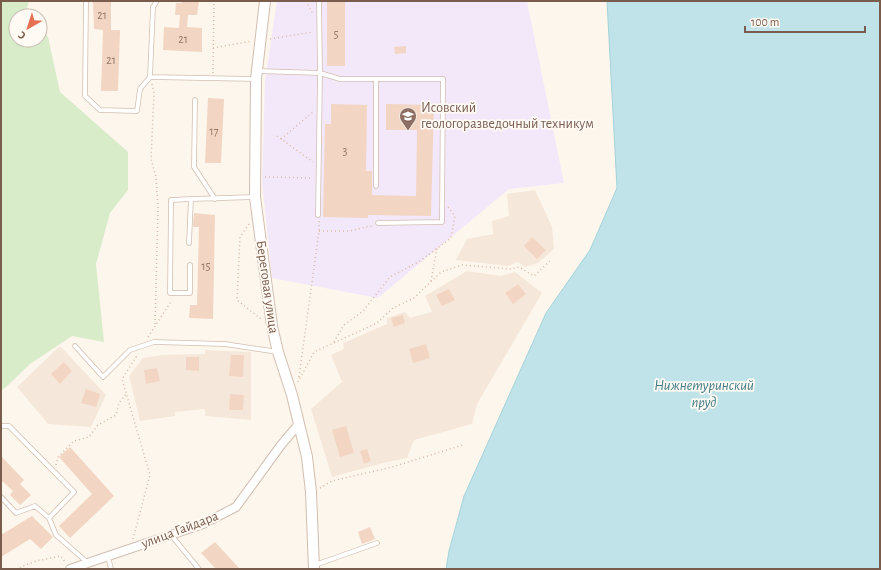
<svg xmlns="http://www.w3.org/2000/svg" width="881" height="570" font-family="'Alegreya Sans',sans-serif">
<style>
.residential{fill:#f5e8da}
.education{fill:#f3e8fa}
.green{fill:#d8ecc9}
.water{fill:#bfe3e8;stroke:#a5d3da}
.building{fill:#f3d5c3}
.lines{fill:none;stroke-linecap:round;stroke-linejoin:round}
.service-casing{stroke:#d1beb0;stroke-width:5.5}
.minor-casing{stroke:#d1beb0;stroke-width:10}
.tertiary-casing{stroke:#d1beb0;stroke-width:12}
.path{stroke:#d9b8a5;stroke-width:1.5;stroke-dasharray:1 3;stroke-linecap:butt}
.service{stroke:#fff;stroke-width:4}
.minor{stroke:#fff;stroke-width:8}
.tertiary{stroke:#fff;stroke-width:10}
.labels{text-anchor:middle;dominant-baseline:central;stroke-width:3.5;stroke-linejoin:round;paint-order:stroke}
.number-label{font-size:12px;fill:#987a6a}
.education-label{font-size:14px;fill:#785e54;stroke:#fffaf3;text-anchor:start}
.street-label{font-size:14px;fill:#7a5c4d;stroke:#fffaf3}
.water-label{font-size:15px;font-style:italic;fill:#437c86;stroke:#fffaf3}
</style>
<rect width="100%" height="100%" fill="#fdf6ec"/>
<path class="residential" d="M535,190L552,227L554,249L538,263L525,267L518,262L508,266L456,260L467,239L493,234L492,221L509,216L507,194Z
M467,271L501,276L515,272L542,293L477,404L472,424L414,440L407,458L383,463L332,477L311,409L342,382L331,355L344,349L343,343L387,324V318L405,312L410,318L432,312L425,296Z
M60,346L106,395L91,427L48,424L17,387Z
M205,350L251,352V420L205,416V409L175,412V416L140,421L129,376L143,358L162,355L205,354Z"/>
<path class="education" d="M277,1H527L564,183L509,189L378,298L272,278L262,181L265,81Z"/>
<path class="green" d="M1,1H29L26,12L29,16H16V40H40V28L48,37L60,92L128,152V190L110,213L96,264L104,342L72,336L30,364L5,388L1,390Z"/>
<path class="water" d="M607,1H880V569H446L449,551L464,496L546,313L590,250L617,188Z"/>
<path class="building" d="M93,1H111V30H120L118,91H101L103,30L94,29Z
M182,1H199L197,15H188L187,27L202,28V52L163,50L164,27L179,28L180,15H175L176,3H182Z
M327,1H345V66H327Z
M406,46V53L395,54L394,47Z
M208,98L224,99L221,163H205Z
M331,104L367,105L366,171H372V195L416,196L417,130H386V104L434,105L431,216L368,215V218L323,217L325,124H331Z
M194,213L215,215L213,319L189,318L190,305H197L199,227H193Z
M532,237L546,250L537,259L524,246Z
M518,284L526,294L513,304L505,293Z
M449,289L455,300L442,306L436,295Z
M403,315L405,323L394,327L391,318Z
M426,344L430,358L413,363L409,349Z
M231,355H244L243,377L229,376Z
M186,357H199V371L186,370Z
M64,362L72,371L60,384L51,374Z
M157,368L160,381L146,384L144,370Z
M86,389L100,394L96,407L81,403Z
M230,394L244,395L243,410H229Z
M346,426L354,453L340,457L332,430Z
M70,447L114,496L70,538L59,526L92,494L59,457Z
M367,449L371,461L364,464L360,451Z
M1,456L24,480L20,484L31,495L20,505L10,495L13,491L1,480Z
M32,516L53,537L41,549L30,539L1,557V535Z
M370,527L375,539L362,544L358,532Z
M215,542L240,569H216L201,553Z"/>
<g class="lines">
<g class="service-casing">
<path id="service" d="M86,1L85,96L100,110L137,111L140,89L150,77L256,79
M257,71L320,73L340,79H443L442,222L378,223
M150,77L153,7L157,1
M376,79V186
M195,100L194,167L215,199
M318,215L320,73L319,1
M189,243L191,199L255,197
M190,265V293H170L171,200L191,199
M75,346L103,377L130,350L154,342L225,344L278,352
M1,426H9L74,492L49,518
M1,497L16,513L35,506L49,518L56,535L88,563
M171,535L199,569
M108,556L111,569
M315,565L377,543"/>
</g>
<g class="minor-casing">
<path id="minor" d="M70,569L203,524L236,507L281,445L298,425"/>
</g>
<g class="tertiary-casing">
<path id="tertiary" d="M265,1L256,79L255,197L272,326L278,352L292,395L307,457L311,492L314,569"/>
</g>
<path class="path" d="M306,1L313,14
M270,39L313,32
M213,48L252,41
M213,73L214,1
M152,84L154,93L151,159L156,177L158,208L155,325
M277,136L313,162
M281,139L313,112
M265,177L313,178
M249,224L240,237L237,300L261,319
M319,231H350L366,227L374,226
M431,281L437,248
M148,337L172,300
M334,342L344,325L363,311L390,277L420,261L451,238L455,216L448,207
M299,377L319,231V220
M298,382L314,352L377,323L393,308L414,298L441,272L462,265L511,269L519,267L534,276L551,260
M56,465L58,457L74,441L89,437L98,425L116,415L119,403L126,394
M320,488L332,481L392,467L463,445
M133,539L150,475L122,379L138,354
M16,569L36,561L61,556L65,562"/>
<use href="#service" class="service"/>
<use href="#minor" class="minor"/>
<use href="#tertiary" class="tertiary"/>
</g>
<defs>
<g id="university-pin" transform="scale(0.9)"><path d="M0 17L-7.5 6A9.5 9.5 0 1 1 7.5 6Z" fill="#8d6e63" stroke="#fffaf3"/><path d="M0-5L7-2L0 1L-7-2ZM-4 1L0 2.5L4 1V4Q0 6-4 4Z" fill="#fff"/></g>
</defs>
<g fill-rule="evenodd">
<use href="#university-pin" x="408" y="116"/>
</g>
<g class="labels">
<g class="number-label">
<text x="102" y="15">21</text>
<text x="336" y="34">5</text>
<text x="183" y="39">21</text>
<text x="111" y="60">21</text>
<text x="214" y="131">17</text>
<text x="345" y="151">3</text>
<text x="206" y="266">15</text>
</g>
<g class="education-label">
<text x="421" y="108">Исовский<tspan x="421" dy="16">геологоразведочный техникум</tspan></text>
</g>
<g class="street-label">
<text transform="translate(267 287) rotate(82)">Береговая улица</text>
<text transform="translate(180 530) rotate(-21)">улица Гайдара</text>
</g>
<g class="water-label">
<text x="704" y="385">Нижнетуринский<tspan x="704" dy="17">пруд</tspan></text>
</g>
</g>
<rect width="881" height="570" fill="none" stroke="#7a5c4d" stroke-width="4"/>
<g transform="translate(28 28) rotate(219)"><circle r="19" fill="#fffaf3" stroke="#cabbb1"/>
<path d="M0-3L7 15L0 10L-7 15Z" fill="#e76f51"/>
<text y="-6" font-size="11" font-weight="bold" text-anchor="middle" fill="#7a5c4d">С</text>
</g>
<path d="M745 26v6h120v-6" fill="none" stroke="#7a5c4d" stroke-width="2"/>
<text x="751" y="26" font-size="12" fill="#7a5c4d" stroke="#fffaf3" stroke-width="3" paint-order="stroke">100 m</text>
</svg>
